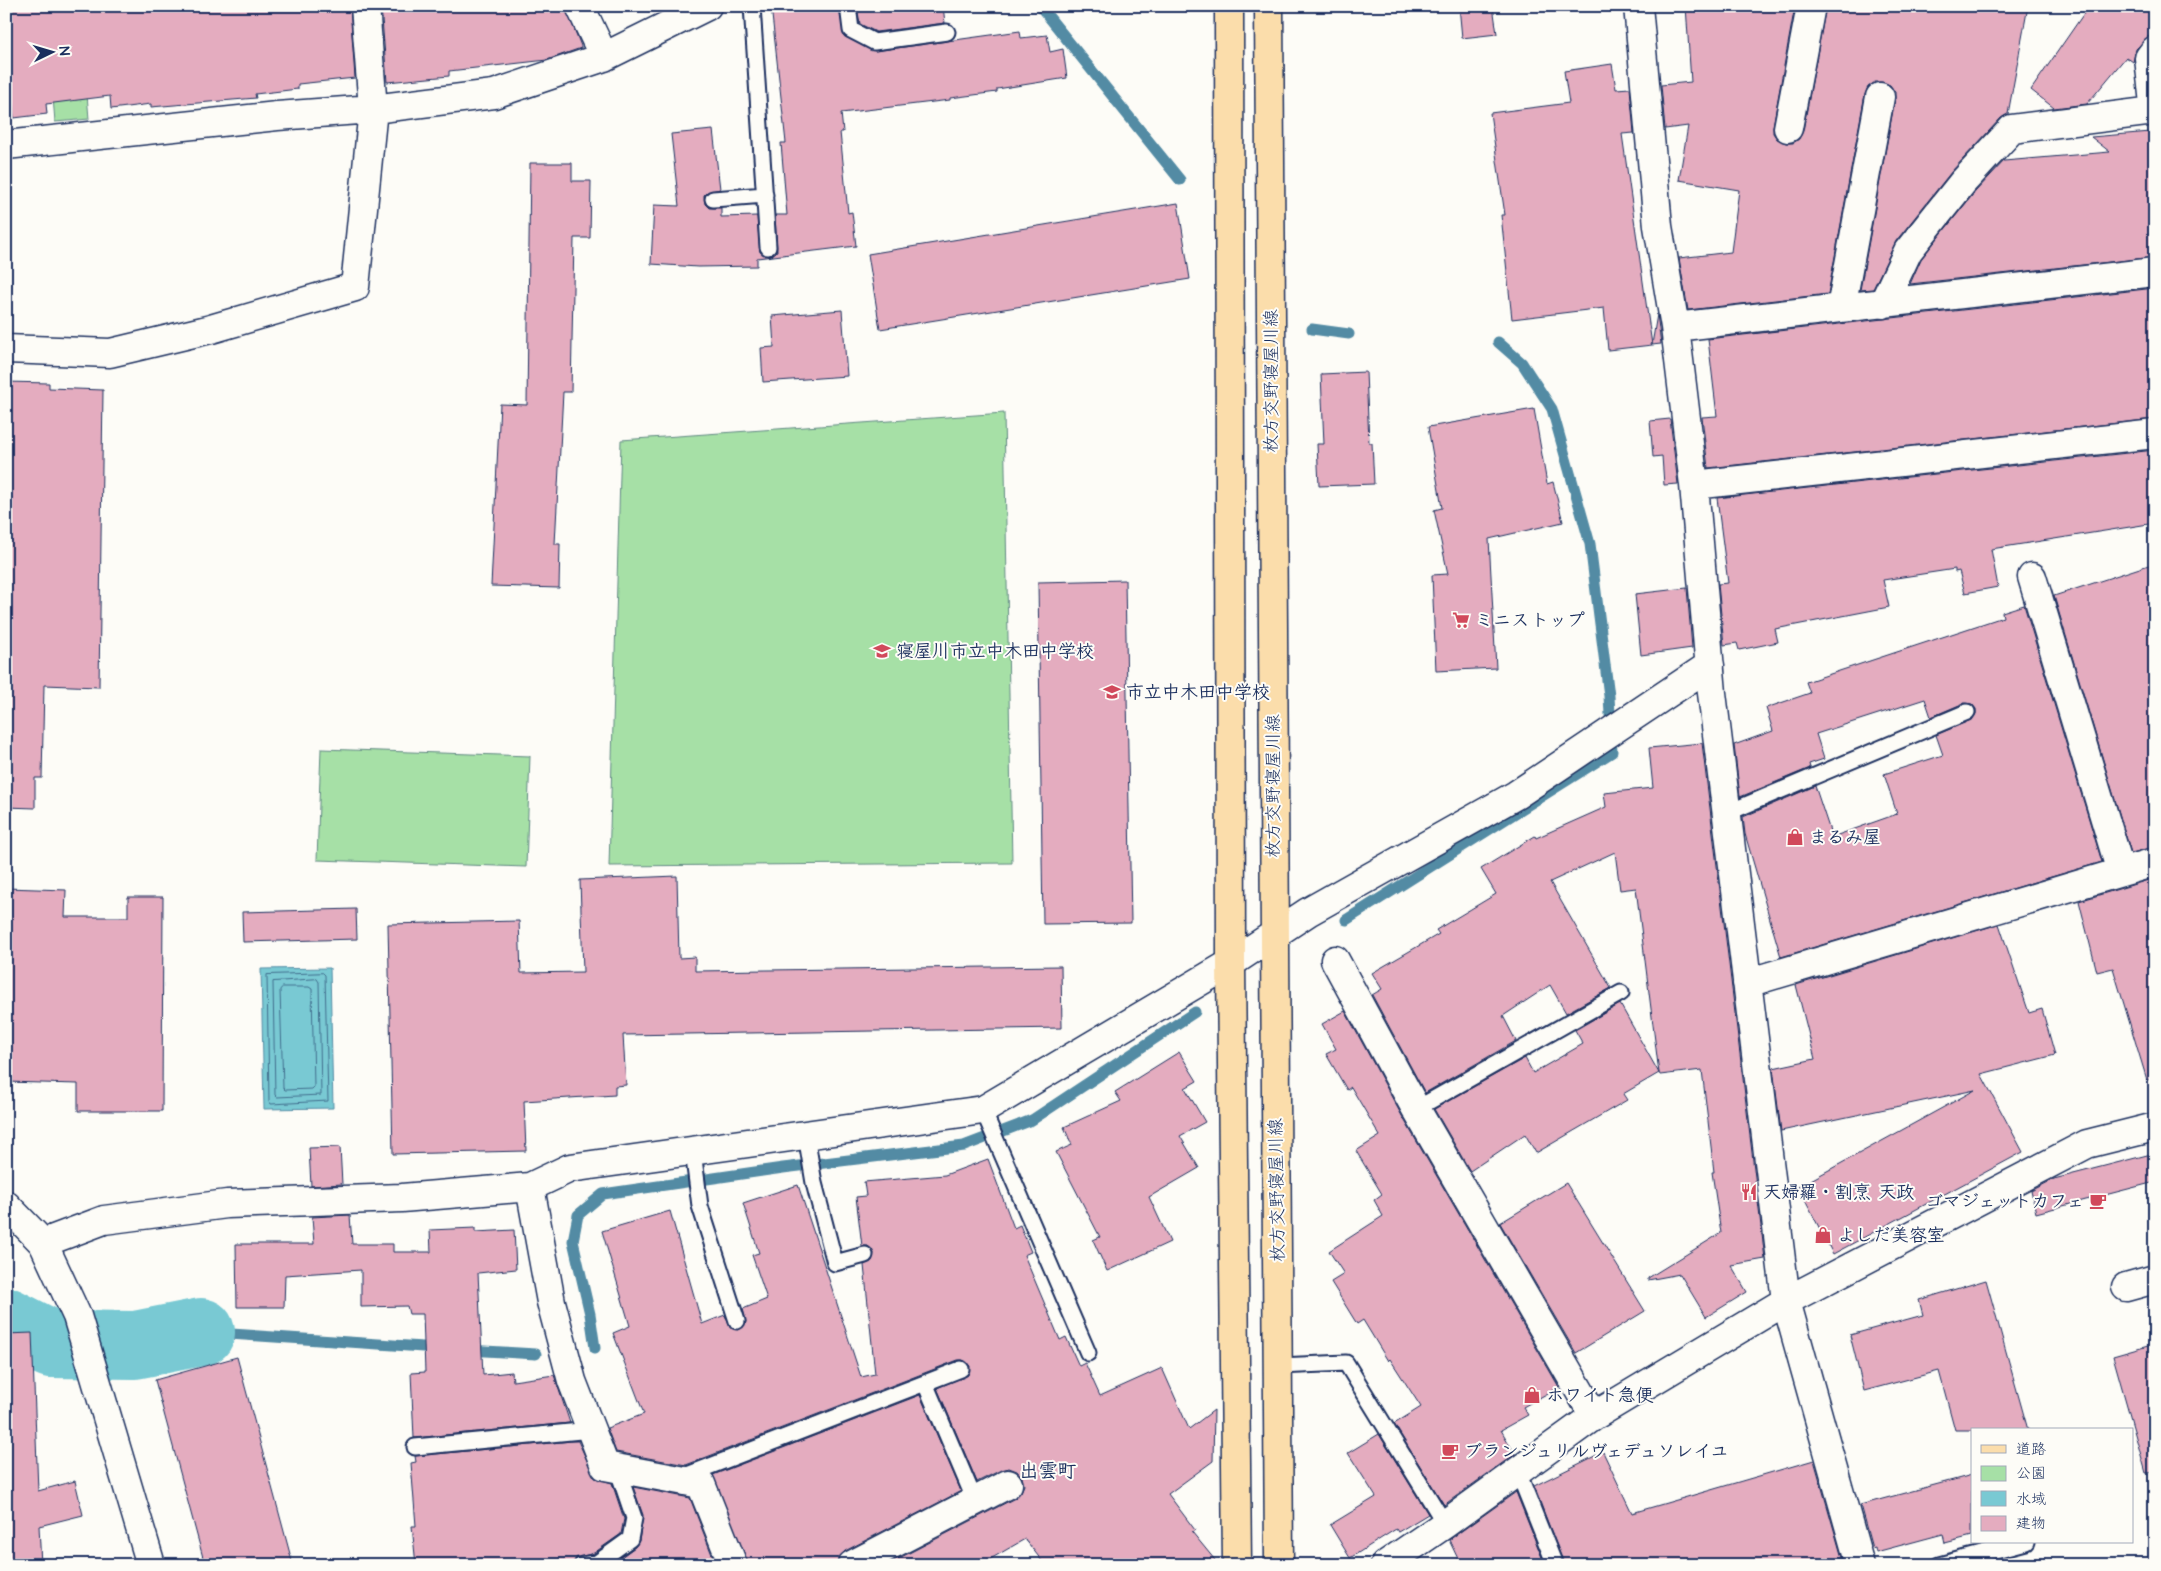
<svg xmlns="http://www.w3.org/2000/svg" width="2161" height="1571" font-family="'Architects Daughter','Klee One',sans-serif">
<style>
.green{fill:#a6e0a6;stroke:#608882}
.water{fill:#79c9d3;stroke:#538ba4}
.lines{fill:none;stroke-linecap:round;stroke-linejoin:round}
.shore{stroke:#416d8d;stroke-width:1}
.stream{stroke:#538ba4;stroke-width:11}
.river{stroke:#79c9d3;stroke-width:68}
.building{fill:#e4acbf;stroke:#1b2f5e}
.service-casing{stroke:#1b2f5e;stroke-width:19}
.minor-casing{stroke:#1b2f5e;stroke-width:31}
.tertiary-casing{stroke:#1b2f5e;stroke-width:31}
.primary-casing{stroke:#1b2f5e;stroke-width:31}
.service{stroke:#fdfcf7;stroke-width:15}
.minor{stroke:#fdfcf7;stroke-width:28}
.tertiary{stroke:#fdfcf7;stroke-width:28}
.primary{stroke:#fbddab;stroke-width:28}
.labels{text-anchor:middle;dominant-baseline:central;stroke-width:4;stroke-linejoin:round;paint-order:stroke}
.street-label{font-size:18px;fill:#1b2f5e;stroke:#fdfcf7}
.poi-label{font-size:18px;font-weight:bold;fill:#1b2f5e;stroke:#fdfcf7;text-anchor:start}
.neighbourhood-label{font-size:19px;font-weight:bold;fill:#1b2f5e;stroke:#fdfcf7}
</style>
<rect width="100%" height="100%" fill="#fdfcf7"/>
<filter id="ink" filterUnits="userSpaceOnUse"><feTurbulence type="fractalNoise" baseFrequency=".02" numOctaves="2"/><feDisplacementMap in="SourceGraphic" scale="10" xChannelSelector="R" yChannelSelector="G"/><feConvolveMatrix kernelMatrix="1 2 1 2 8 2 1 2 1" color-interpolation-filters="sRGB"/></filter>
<g filter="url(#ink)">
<path class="green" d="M84,57L89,119L55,122L50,60Z
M1004,413L1012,863L609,866L621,440Z
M321,749L530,756L526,867L317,860Z"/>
<path class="water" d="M330,968L333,1108L264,1109L261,969Z"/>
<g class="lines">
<path class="shore" d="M323,973L325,975L328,1101L271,1104L269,1101L267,975Z
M317,979L319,982L321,1095L277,1097L275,1095L273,982Z
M283,987H309L312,989L314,1087L312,1089L285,1090L283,1088L280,990Z"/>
<path class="stream" d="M1040,6L1180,180
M1312,329L1349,334
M1346,920L1612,752L1609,696L1590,544L1552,409L1522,363L1498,342
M201,1332L438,1348
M595,1348L590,1314L573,1241L578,1215L603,1194L783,1168L964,1146L1032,1120L1195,1012
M467,1350L536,1354"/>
<path class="river" d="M6,1321L51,1344L135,1345L201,1332"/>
</g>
<path class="building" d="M6,6H350L355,78L298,84V89L255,94L256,98L151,107V104L111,109L110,96L46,104L47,114L14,118L8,57H6Z
M381,6H565L581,46V48L547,60L449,71V76L387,82Z
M771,6H839L844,36L875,51L1020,31L1021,38L1047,35L1050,52L1063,49L1067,78L997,89V92L950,98V100L841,113L843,132H840L848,213L852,212L856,246L757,258V266L698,267L651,264L654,205L679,206L671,134L713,130L720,189L707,192L704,195L705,204L709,208H721V217L757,216L760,252L769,256L777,251L775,215H787L781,143H786Z
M857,6H943L945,23L876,32L860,24Z
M1459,6H1493L1497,34L1462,38Z
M1686,6H1795L1773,126V133L1777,139L1786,143H1793L1799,139L1803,131L1826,6H2028L2008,114L2001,118L1952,171L1896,241L1873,289L1860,290L1895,99V92L1890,85L1882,82H1875L1868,87L1865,94L1828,294L1688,310L1679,258L1731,252L1739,190L1679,180L1688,126L1665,129L1661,85L1691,82Z
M2089,6H2155V30L2136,49L2133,62L2126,57L2087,104L2054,108L2031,90Z
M1612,64L1616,89L1630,88L1634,133L1622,134L1652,345L1608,350L1604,308L1512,319L1501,215H1505L1490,113L1569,103L1564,71Z
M2151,132L2155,171V257L1910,284L1921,259L1975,192L2004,161L2110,152L2091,137Z
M530,163H572V181H591L590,238H574L571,392H563L555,544H560L559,588L491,586L500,404L527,405Z
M1178,203L1190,279L880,329L868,254Z
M2155,288V419L1708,468L1702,417L1717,416L1708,339Z
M842,310L847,376L763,382L761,348L774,347L772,316Z
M1657,314L1661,344L1652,345Z
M1366,372L1369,443H1372L1374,484L1319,486L1317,444H1324L1321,374Z
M6,382L49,383V388L103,390L99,687L44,685L42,778H35V808L6,807Z
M1534,409L1547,484L1553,482L1563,522L1489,539L1496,668L1436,671L1432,575L1448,574L1434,510L1442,508L1428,427Z
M1670,419L1678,484L1664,485L1662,456L1653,457L1650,421Z
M2155,450V523L1991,549L1998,587L1965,593L1959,571L1955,572V569L1883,580L1889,607L1775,629L1778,642L1739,650L1737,643L1724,645L1718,584L1728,583L1717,498Z
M2155,563V847L2131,853L2054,596Z
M1125,580L1131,923L1043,924L1038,582Z
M1687,588L1692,648L1641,655L1635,594Z
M2024,605L2102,862L1781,957L1745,834L1743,817L1815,786L1832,837L1897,814L1884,774L1943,755L1936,735L1971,720L1976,714V709L1972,704L1964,703L1931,717L1925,699L1816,734L1824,759L1809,764L1810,768L1740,797L1734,745L1773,731L1766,708L1810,693L1806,682L2003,617L2002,612Z
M1702,743L1765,1259L1731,1265L1747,1292L1706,1317L1680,1274L1648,1280V1278L1721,1233L1712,1172H1714L1702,1070L1660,1075L1659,1073L1623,1094L1627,1100L1536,1153L1525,1134L1470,1171L1434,1109L1525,1058L1533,1073L1583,1044L1575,1030L1620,1004L1659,1073L1636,888L1620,890L1615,852L1550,882L1611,988L1566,1013L1550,985L1503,1016L1516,1041L1425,1093L1372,995L1382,989L1372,973L1439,934L1436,930L1496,894L1481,869L1535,836L1536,838L1606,807L1604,793L1653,788L1649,748Z
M677,876L679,958L695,957V971L1061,966L1062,1028L623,1035L626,1085L615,1086V1095L524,1101L526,1151L393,1154L388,924L519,921L521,973L583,972L580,880Z
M2155,878V1079L2147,1080L2113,968L2097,972L2079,901Z
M6,888L66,890L65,917H128V897H163L162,1111H78V1084L6,1082Z
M356,909L357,939L243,942L242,912Z
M1999,924L2029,1013L2042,1009L2055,1055L1981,1074L2023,1152L1833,1254L1798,1187L1975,1090L1781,1131L1773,1068L1815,1059L1796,985Z
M1345,1011L1402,1116L1559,1387L1523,1407L1528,1415L1501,1430L1515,1454L1444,1505L1394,1424L1421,1407L1390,1359L1388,1361L1363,1320L1357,1324L1331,1282L1344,1274L1329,1251L1383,1216L1374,1200L1382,1194L1356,1151L1380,1136L1351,1087L1347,1090L1326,1054L1336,1049L1322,1024Z
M1179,1052L1197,1081L1185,1088L1205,1122L1180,1136L1199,1168L1149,1197L1170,1242L1107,1271L1093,1240L1100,1237L1056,1152L1072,1145L1064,1127L1121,1101L1115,1092Z
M340,1147L342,1184L311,1186L309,1148Z
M2155,1153V1182L2036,1213L2031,1191L2054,1179Z
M988,1159L1014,1228L1020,1225L1031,1252L1024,1255L1060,1340L1066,1337L1079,1366L1085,1363L1100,1396L1162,1368L1189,1429L1214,1410L1213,1461L1168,1494L1195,1530L1192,1532L1219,1565H1045L1025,1539L980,1565H886L1015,1498L1021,1492L1024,1485L1022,1477L1017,1471L1009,1468L1001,1470L977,1482L937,1388L968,1375L970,1366L963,1360H958L686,1465L616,1452L607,1428L644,1414L613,1333L630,1326L602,1231L670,1211L702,1324L725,1315L730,1328L739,1330L746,1322L743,1309L767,1299L752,1255L759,1253L743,1203L798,1185L861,1377L875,1374L864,1265L872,1261L874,1253L868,1246H862L856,1197L866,1196L864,1182L945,1175Z
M1566,1183L1645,1311L1576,1353L1500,1223Z
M350,1215L352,1244H393V1252H431L430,1230L475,1228V1232L514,1230L516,1269L478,1273L483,1375L512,1372L513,1381L554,1375L570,1423L414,1438L411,1373L425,1372L423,1314H409L407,1306L361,1307V1270L285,1275L284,1307H237L236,1244H314L312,1217Z
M1986,1280L2028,1430H1955L1939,1371L1864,1391L1850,1335L1923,1315L1919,1300Z
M32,1333L38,1491L75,1481L83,1515L39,1526L41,1565H6V1334Z
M2155,1344V1472L2146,1473L2113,1356Z
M237,1357L293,1565H205L155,1380Z
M920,1395L961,1491L845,1551L839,1557L836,1565H748L713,1475Z
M1379,1434L1428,1514L1398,1532L1396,1529L1350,1558L1330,1525L1376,1497L1348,1453Z
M572,1441H578L595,1478L612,1483L624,1519L621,1534L594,1553L576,1558L573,1565H416L412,1526H416L411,1463L416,1462L415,1456Z
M1603,1452L1632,1513L1814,1460L1842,1558L1823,1565H1564L1534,1486Z
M1972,1475V1536L1945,1543L1943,1534L1876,1552L1875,1547L1872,1548L1860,1505Z
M633,1487L690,1498L716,1565H610L635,1547L639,1541L643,1515Z
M1516,1492L1545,1565H1461L1449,1540Z"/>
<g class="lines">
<g class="service-casing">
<path id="service" d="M752,6L768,247
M848,6L851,30L874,42L947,32
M713,199L765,195
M1727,813L1967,712
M1416,1109L1621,993
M983,1110L1088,1353
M806,1135L814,1183L835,1263L865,1255
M693,1151L700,1206L737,1321
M1279,1366L1346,1363L1445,1524
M925,1383L975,1501
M415,1447L591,1430
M1518,1472L1555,1565
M682,1477L961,1369
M582,1565L598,1562L630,1539L634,1518L617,1468
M1939,1565L2026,1542"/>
</g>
<g class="minor-casing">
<path id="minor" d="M580,6L604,57
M1638,6L1658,226L1675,327L1694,485L1712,693L1786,1301L1860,1565
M2155,50L2149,58L2155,113
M1788,128L1811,6
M6,145L277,116L373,109L494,94L604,57L707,6
M1883,304L1908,251L1963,182L2012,129L2154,111
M1841,308L1880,97
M1675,327L2155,272
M6,349L110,353L211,329L355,287L373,109L365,6
M1694,485L2155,434
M2032,577L2121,872
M1335,960L1416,1109L1594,1416
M1747,983L2155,862
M530,1187L551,1302L572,1381L605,1466L701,1484L733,1565
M43,1243L104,1220L227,1204L402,1198L530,1187L570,1168L983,1110L1231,963L1308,912L1516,795L1710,665
M2126,1287L2155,1279
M852,1565L1008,1484
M1385,1565L1445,1524L1594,1416L1786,1301L2087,1144L2155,1127"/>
</g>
<g class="tertiary-casing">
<path id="tertiary" d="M6,1205L43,1243L77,1316L151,1565"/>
</g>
<g class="primary-casing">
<path id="primary" d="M1229,6L1231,963L1237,1565
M1269,6L1279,1565"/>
</g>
<use href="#service" class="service"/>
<use href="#minor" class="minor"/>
<use href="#tertiary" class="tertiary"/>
<use href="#primary" class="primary"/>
</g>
</g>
<defs>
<g id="supermarket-bare" transform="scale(1.35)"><path d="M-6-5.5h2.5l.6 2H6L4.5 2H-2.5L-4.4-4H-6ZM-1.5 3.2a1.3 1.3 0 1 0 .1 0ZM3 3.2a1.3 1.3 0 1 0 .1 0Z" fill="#d1495b" stroke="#fdfcf7" stroke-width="2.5" paint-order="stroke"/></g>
<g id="school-bare" transform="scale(1.35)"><path d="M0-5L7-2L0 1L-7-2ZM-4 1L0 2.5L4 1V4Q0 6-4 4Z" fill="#d1495b" stroke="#fdfcf7" stroke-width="2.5" paint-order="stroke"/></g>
<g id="shop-bare" transform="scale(1.35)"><path d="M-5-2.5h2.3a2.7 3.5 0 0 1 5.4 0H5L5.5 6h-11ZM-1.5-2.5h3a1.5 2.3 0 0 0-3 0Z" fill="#d1495b" stroke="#fdfcf7" stroke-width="2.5" paint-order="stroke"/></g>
<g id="restaurant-bare" transform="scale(1.35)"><path d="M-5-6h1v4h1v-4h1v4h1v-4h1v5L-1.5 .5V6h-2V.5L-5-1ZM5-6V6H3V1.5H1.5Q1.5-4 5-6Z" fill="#d1495b" stroke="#fdfcf7" stroke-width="2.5" paint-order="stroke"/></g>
<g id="cafe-bare" transform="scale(1.35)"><path d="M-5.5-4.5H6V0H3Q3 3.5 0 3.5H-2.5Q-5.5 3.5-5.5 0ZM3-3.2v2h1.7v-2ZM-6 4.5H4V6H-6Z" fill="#d1495b" stroke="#fdfcf7" stroke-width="2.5" paint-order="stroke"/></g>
</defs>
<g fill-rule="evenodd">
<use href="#supermarket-bare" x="1461" y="620"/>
<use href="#school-bare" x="882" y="651"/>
<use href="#school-bare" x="1112" y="692"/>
<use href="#shop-bare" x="1795" y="837"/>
<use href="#restaurant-bare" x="1749" y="1192"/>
<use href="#cafe-bare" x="2098" y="1201"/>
<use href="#shop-bare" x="1823" y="1235"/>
<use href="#shop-bare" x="1532" y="1395"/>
<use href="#cafe-bare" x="1450" y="1451"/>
</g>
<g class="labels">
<g class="street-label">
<text transform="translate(1271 381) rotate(-90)">枚方交野寝屋川線</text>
<text transform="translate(1273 786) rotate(-90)">枚方交野寝屋川線</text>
<text transform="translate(1277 1190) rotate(-91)">枚方交野寝屋川線</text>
</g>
<g class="poi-label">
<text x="1475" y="620">ミニストップ</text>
<text x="896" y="651">寝屋川市立中木田中学校</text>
<text x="1126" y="692">市立中木田中学校</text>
<text x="1809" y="837">まるみ屋</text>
<text x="1763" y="1192">天婦羅・割烹 天政</text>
<text x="2084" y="1201" text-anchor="end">ゴマジェットカフェ</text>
<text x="1837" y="1235">よしだ美容室</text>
<text x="1546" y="1395">ホワイト急便</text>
<text x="1464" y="1451">ブランジュリルヴェデュソレイユ</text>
</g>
<g class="neighbourhood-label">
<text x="1048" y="1471">出雲町</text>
</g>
</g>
<rect width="2161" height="1571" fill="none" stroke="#fdfcf7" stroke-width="25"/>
<rect x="12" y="12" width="2136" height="1546" fill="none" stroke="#1b2f5e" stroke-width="2" filter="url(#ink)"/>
<rect x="1971" y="1428" width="162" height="115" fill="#fdfcf7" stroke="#a3aaba"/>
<rect x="1981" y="1445" width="25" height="8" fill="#fbddab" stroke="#a3aaba"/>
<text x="2016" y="1454" font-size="15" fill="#1b2f5e">道路</text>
<rect x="1981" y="1466" width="25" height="15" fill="#a6e0a6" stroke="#a3aaba"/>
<text x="2016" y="1478" font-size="15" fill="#1b2f5e">公園</text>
<rect x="1981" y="1491" width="25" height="15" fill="#79c9d3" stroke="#a3aaba"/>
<text x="2016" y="1504" font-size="15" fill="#1b2f5e">水域</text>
<rect x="1981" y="1516" width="25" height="15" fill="#e4acbf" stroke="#a3aaba"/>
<text x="2016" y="1528" font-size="15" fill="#1b2f5e">建物</text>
<g transform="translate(52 52) rotate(85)" stroke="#fdfcf7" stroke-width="4" paint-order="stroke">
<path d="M0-4L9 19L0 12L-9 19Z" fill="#1b2f5e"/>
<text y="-8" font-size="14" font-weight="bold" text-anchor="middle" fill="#1b2f5e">N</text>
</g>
</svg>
